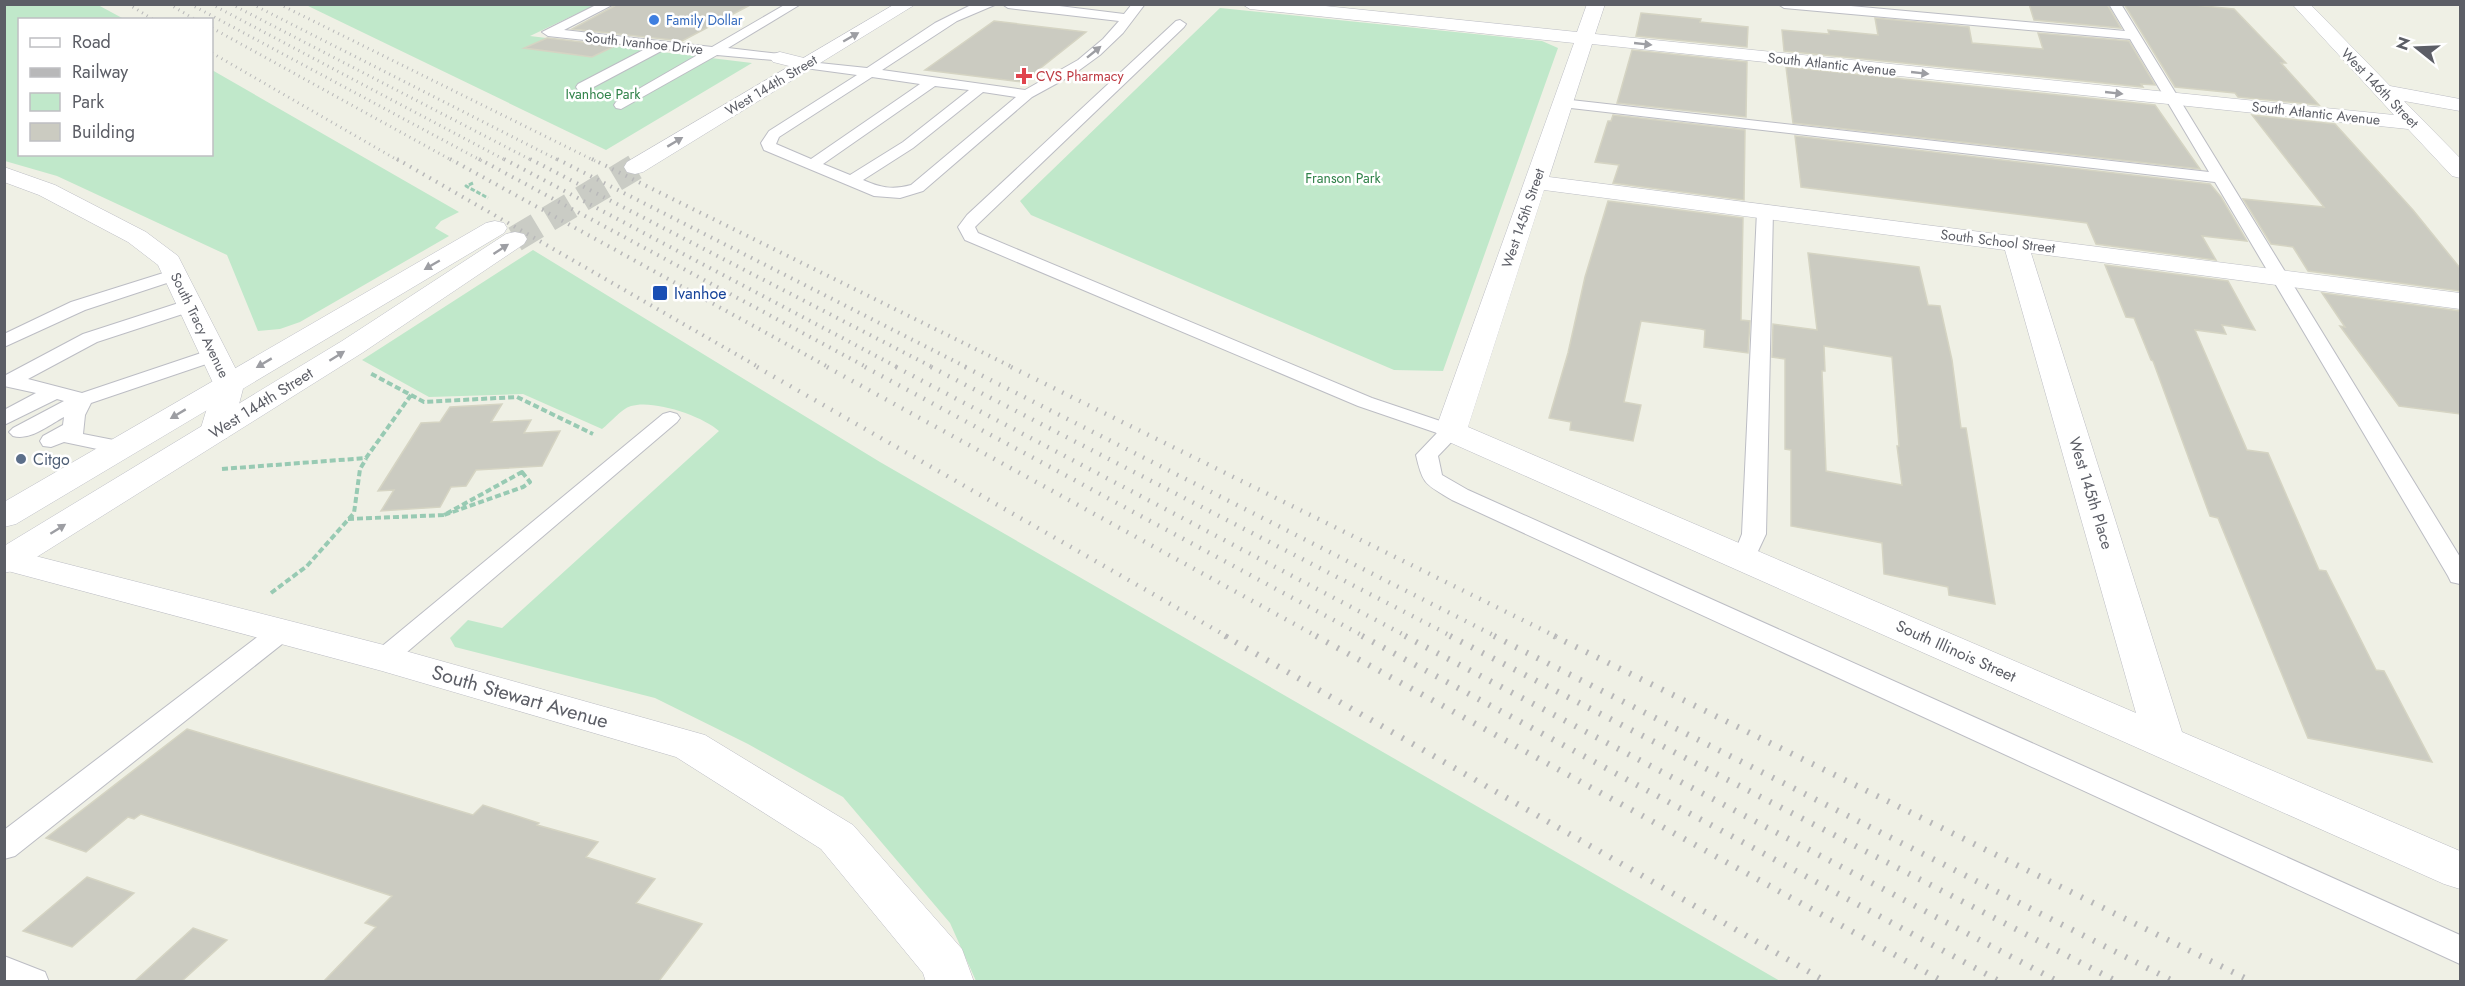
<svg xmlns="http://www.w3.org/2000/svg" width="2465" height="986" font-family="Jost,sans-serif">
<style>
.green{fill:#c0e8ca}
.building{fill:#cbcbc1;stroke:#d5d4c3;stroke-width:1.5;fill-rule:evenodd}
.lines{fill:none;stroke-linecap:round;stroke-linejoin:round}
.secondary-tunnel{stroke:#caccc5;stroke-width:26;stroke-dasharray:26 13;stroke-linecap:butt}
.lane-casing{stroke:#bcbdc4;stroke-width:2}
.street-casing{stroke:#bcbdc4;stroke-width:1}
.secondary-casing{stroke:#bfc0c8;stroke-width:1}
.path-far1{stroke:#98cab3;stroke-width:3;stroke-dasharray:4.5 2;stroke-linecap:butt}
.path{stroke:#98cab3;stroke-width:4;stroke-dasharray:6 3;stroke-linecap:butt}
.lane{fill:#fff;fill-rule:evenodd}
.street{fill:#fff;fill-rule:evenodd}
.secondary{fill:#fff;fill-rule:evenodd}
.rail-far3{stroke:#b8b8b9;stroke-width:3;stroke-dasharray:1 4.5;stroke-linecap:butt}
.rail-far2{stroke:#b8b8b9;stroke-width:4;stroke-dasharray:1.5 6;stroke-linecap:butt}
.rail-far1{stroke:#b8b8b9;stroke-width:4.5;stroke-dasharray:1.5 8;stroke-linecap:butt}
.rail{stroke:#b8b8b9;stroke-width:6;stroke-dasharray:2 10;stroke-linecap:butt}
.oneway{fill:#9d9ea3}
.shop-dot{fill:#3f7fe0;stroke:#fff;stroke-width:2}
.health-dot{fill:#e0444e;stroke:#fff;stroke-width:2}
.transit-dot{fill:#1a4fb4;stroke:#fff;stroke-width:2}
.service-dot{fill:#5c6f8a;stroke:#fff;stroke-width:2}
.labels{text-anchor:middle;dominant-baseline:central;stroke-width:5;stroke-linejoin:round;paint-order:stroke}
.far-shop-label{font-size:14px;fill:#366cbe;stroke:#fff;text-anchor:start}
.far-street-label{font-size:14px;fill:#5c5e66;stroke:#fff}
.far-health-label{font-size:14px;fill:#be3a42;stroke:#fff;text-anchor:start}
.far-park-label{font-size:14px;fill:#308249;stroke:#fff}
.transit-label{font-size:16px;fill:#164399;stroke:#fff;text-anchor:start}
.street-label{font-size:16px;fill:#5c5e66;stroke:#fff}
.service-label{font-size:16px;fill:#4e5e75;stroke:#fff;text-anchor:start}
.near-street-label{font-size:20px;fill:#5c5e66;stroke:#fff}
</style>
<rect width="100%" height="100%" fill="#eff0e5"/>
<path class="green" d="M4,5H98L124,19L20,20V154H212V70L459,212L441,221L435,228L449,236L300,322L280,329L258,331L227,255L57,176L5,161Z
M306,5H595L530,36L752,63L606,150Z
M1220,8L1542,41L1558,48L1443,371L1394,370L1031,215L1020,201Z
M533,250L880,462L1780,981H976L950,923L843,797L748,744L655,698L455,647L450,638L468,620L502,628L719,431C703,416 653,399 631,406C621,409 610,423 602,429L523,394L429,397L362,360Z"/>
<path class="building" d="M618,4H752L682,41L572,29Z
M2029,4H2107L2121,28L2034,20Z
M2124,4H2184L2234,9L2286,63H2281L2319,105L2238,97L2235,93L2175,87Z
M1641,13L1701,19L1700,22L1748,27L1747,47L1636,36Z
M1875,18L1969,27L1972,43L2043,49L2038,33L2129,41L2155,85L2141,84L2143,87L1784,51L1782,30L1829,34L1828,30L1878,35Z
M994,21L1086,32L1023,82L925,70Z
M547,38H548L615,46L592,57L524,48Z
M1632,50L1747,62L1746,117L1617,103Z
M1786,67L2155,105L2200,169L1793,123Z
M1613,115L1745,130L1744,200L1613,183L1619,165L1595,162L1608,121H1611Z
M2252,115L2335,124L2413,210L2460,268V291L2308,271L2293,247L2271,244L2243,199L2324,207Z
M1795,136L2210,184L2221,197L2247,241L2202,236L2216,260L2096,244L2087,223L1801,187Z
M1608,201L1743,218L1741,320L1750,321L1748,353L1704,347L1705,330L1701,329L1641,321L1624,402L1641,405L1633,441L1570,430L1571,422L1549,418L1568,353L1585,277Z
M1808,253L1919,267L1928,305L1940,306L1952,360L1961,428H1966L1995,604L1949,595L1948,587L1884,574L1882,543L1791,526V450L1785,449V359L1772,357L1773,324L1817,330ZM1824,346L1892,357L1899,446H1897L1902,485L1826,471L1822,371H1825Z
M2105,265L2228,281L2255,330L2222,325L2226,334L2195,330L2247,450L2268,453L2319,570L2326,571L2376,670L2384,671L2432,762L2308,738L2218,518L2210,516L2153,361L2151,360L2134,318L2126,317Z
M2322,293L2460,311V414L2399,406L2340,326L2345,327Z
M502,404L491,422L531,420L524,433L560,431L542,466L476,470L466,486L451,487L440,507L381,511L394,490L378,491L421,423L440,422L450,407Z
M187,729L473,815L483,805L539,823L537,825L598,842L586,857L655,879L636,903L702,924L659,981H324L376,927L365,923L392,896L141,814L134,819L128,817L86,852L46,838Z
M87,877L134,893L72,947L23,931Z
M193,928L227,940L182,981H135Z"/>
<g class="lines">
<path class="secondary-tunnel" d="M515,239L635,167"/>
<g class="lane-casing">
<path id="lane" d="M598,4H614L564,30L712,47L786,4H801L728,48L780,54L785,55L787,58L785,61L717,55L621,109L616,108L614,105L616,102L701,53L665,49L588,90H578L576,87L578,84L649,47L548,36L542,32Z
M973,4H997L957,21L882,70L1025,90L1078,60L1103,39L1119,21L1008,8L1002,4H1043L1124,14L1132,4H1145L1123,33L1100,55L1074,74L1032,97L923,191L900,198L874,196L764,150L761,143L769,131L857,75L805,68L798,64L800,61L867,68L935,23ZM872,77L920,84L811,159L776,144L779,137ZM935,86L969,90L903,142L850,175L823,164ZM983,92L1016,97L911,185C893,190 881,188 863,180L913,148Z
M1778,4H1829L2125,31L2109,4H2121L2460,557V584L2451,582L2448,576L2215,182L1562,107L1555,103L1562,99L2209,172L2130,39L1784,8Z
M1180,20L1186,24L1184,27L979,223L975,227L978,233L1372,398L1458,427L1462,431L1438,456L1442,475L1468,490L2460,935V964L1452,500C1426,484 1423,486 1416,455L1437,433L1358,406L965,240L958,227L967,215L1176,21Z
M1765,206L1773,211L1766,534L1752,564L1744,567L1736,564L1732,559L1742,534L1757,211Z
M176,269L182,270L185,274L182,278L85,310L4,347V334L71,302Z
M191,299L198,301L200,305L198,309L97,342L28,379L82,393L207,351H221L224,355L221,359L91,403L85,415L83,434L129,443L132,448L129,453L121,454L64,442L51,447L43,446L40,441L43,436L63,425L64,417C49,425 30,441 13,436L9,432L13,428L64,401L57,399L4,425V410L36,393L4,386V376L83,334Z
M670,412L677,414L680,418L677,422L393,664L384,667L375,664L371,658L375,652L663,414Z
M282,622L291,625L295,631L291,637L15,856L4,859V830L273,625Z
M4,956L45,972L49,982H4Z"/>
</g>
<g class="street-casing">
<path id="street" d="M1242,4H1306L1577,32L1587,4H1605L1595,34L2394,115L2292,4H2310L2390,86L2460,99V111L2404,101L2460,158V178L2452,176L2408,129L1592,44L1549,177L2460,293V309L2031,253L2182,732L2460,851V889L2444,884L1440,438L1435,431L1574,43L1250,9ZM1544,190L2005,250L2136,713L1468,427Z
M780,52L812,60L815,64L812,68L805,70L773,62L770,58L773,54Z
M4,167L55,185L146,232L178,256L244,385L232,431L227,438L216,440L205,438L200,431L214,385L158,265L128,242L39,195L4,182Z
M4,548L384,645L705,735L853,825L962,949L974,982H926L923,973L821,849L676,757L382,671L4,570Z"/>
</g>
<g class="secondary-casing">
<path id="secondary" d="M895,4H916L643,172L635,174L627,172L624,167L627,162Z
M495,221L504,223L507,228L504,233L16,524L4,527V502L486,223Z
M515,232L524,234L527,239L524,244L362,353L16,570L4,573V546L342,341L506,234Z"/>
</g>
<path class="path-far1" d="M473,183L466,186L488,198"/>
<path class="path" d="M411,395L424,402L517,397L593,434
M222,469L366,458L411,395L370,373
M522,472L530,482L523,487L444,515Z
M348,519L444,515
M271,593L307,566L354,513L360,469L366,459"/>
<use href="#lane" class="lane"/>
<use href="#street" class="street"/>
<use href="#secondary" class="secondary"/>
<path class="rail-far3" d="M128,4L154,20
M169,4L196,20
M190,4L482,161
M211,4L507,161
M231,4L533,161
M252,4L560,161
M279,4L595,161
M212,28L453,161
M212,53L399,161"/>
<path class="rail-far2" d="M397,159L760,368
M450,159L830,368
M479,159L868,368
M504,159L899,368
M530,159L934,368
M557,159L968,368
M592,159L1014,368"/>
<path class="rail-far1" d="M757,367L1228,637
M827,367L1318,637
M865,367L1365,637
M896,367L1408,637
M931,367L1453,637
M965,367L1497,637
M1011,367L1557,637"/>
<path class="rail" d="M1225,636L1827,982
M1316,636L1944,982
M1362,636L2001,982
M1405,636L2059,982
M1450,636L2118,982
M1494,636L2175,982
M1554,636L2253,982"/>
</g>
<defs><path id="oneway-solid" d="M-6-.8H1V-3.2L6.5 0L1 3.2V.8H-6Z" transform="scale(1.5)"/></defs>
<g class="oneway">
<use href="#oneway-solid" transform="translate(851 37) rotate(-30)"/>
<use href="#oneway-solid" transform="translate(1643 44) rotate(6)"/>
<use href="#oneway-solid" transform="translate(1094 52) rotate(-39)"/>
<use href="#oneway-solid" transform="translate(1920 73) rotate(6)"/>
<use href="#oneway-solid" transform="translate(2114 93) rotate(6)"/>
<use href="#oneway-solid" transform="translate(675 142) rotate(-31)"/>
<use href="#oneway-solid" transform="translate(501 249) rotate(-33)"/>
<use href="#oneway-solid" transform="translate(432 265) rotate(150)"/>
<use href="#oneway-solid" transform="translate(337 356) rotate(-32)"/>
<use href="#oneway-solid" transform="translate(264 363) rotate(149)"/>
<use href="#oneway-solid" transform="translate(178 414) rotate(149)"/>
<use href="#oneway-solid" transform="translate(58 529) rotate(-32)"/>
</g>
<circle class="shop-dot" cx="654" cy="20" r="6"/>
<path class="health-dot" d="M1021 67h6v6h6v6h-6v6h-6v-6h-6v-6h6z"/>
<rect class="transit-dot" x="652" y="285" width="16" height="16" rx="3"/>
<circle class="service-dot" cx="21" cy="459" r="6"/>
<g class="labels">
<g class="far-shop-label">
<text x="666" y="20">Family Dollar</text>
</g>
<g class="far-street-label">
<text transform="translate(644 43) rotate(6)">South Ivanhoe Drive</text>
<text transform="translate(1832 64) rotate(6)">South Atlantic Avenue</text>
<text transform="translate(771 85) rotate(-31)">West 144th Street</text>
<text transform="translate(2380 88) rotate(46)">West 146th Street</text>
<text transform="translate(2316 113) rotate(6)">South Atlantic Avenue</text>
<text transform="translate(1523 218) rotate(-71)">West 145th Street</text>
<text transform="translate(1998 241) rotate(7)">South School Street</text>
<text transform="translate(200 325) rotate(64)">South Tracy Avenue</text>
</g>
<g class="far-health-label">
<text x="1036" y="76">CVS Pharmacy</text>
</g>
<g class="far-park-label">
<text x="603" y="94">Ivanhoe Park</text>
<text x="1343" y="178">Franson Park</text>
</g>
<g class="transit-label">
<text x="674" y="293">Ivanhoe</text>
</g>
<g class="street-label">
<text transform="translate(261 403) rotate(-32)">West 144th Street</text>
<text transform="translate(2091 493) rotate(73)">West 145th Place</text>
<text transform="translate(1956 651) rotate(24)">South Illinois Street</text>
</g>
<g class="service-label">
<text x="33" y="459">Citgo</text>
</g>
<g class="near-street-label">
<text transform="translate(520 697) rotate(16)">South Stewart Avenue</text>
</g>
</g>
<rect width="2465" height="986" fill="none" stroke="#5c5e66" stroke-width="12"/>
<rect x="18" y="18" width="195" height="138" fill="#ffffff" stroke="#bebfc2" stroke-width="1.5"/>
<rect x="30" y="38" width="30" height="9" fill="#ffffff" stroke="#bebfc2" stroke-width="1.5"/>
<text x="72" y="48" font-size="18" fill="#5c5e66">Road</text>
<rect x="30" y="68" width="30" height="9" fill="#b8b8b9" stroke="#bebfc2" stroke-width="1.5"/>
<text x="72" y="78" font-size="18" fill="#5c5e66">Railway</text>
<rect x="30" y="93" width="30" height="18" fill="#c0e8ca" stroke="#bebfc2" stroke-width="1.5"/>
<text x="72" y="108" font-size="18" fill="#5c5e66">Park</text>
<rect x="30" y="123" width="30" height="18" fill="#cbcbc1" stroke="#bebfc2" stroke-width="1.5"/>
<text x="72" y="138" font-size="18" fill="#5c5e66">Building</text>
<g transform="translate(2417 48) rotate(288)" stroke="#ffffff" stroke-width="4.5" paint-order="stroke">
<path d="M0-4.5L10 22L0 15L-10 22Z" fill="#5c5e66"/>
<text y="-9" font-size="16" font-weight="bold" text-anchor="middle" fill="#5c5e66">N</text>
</g>
</svg>
